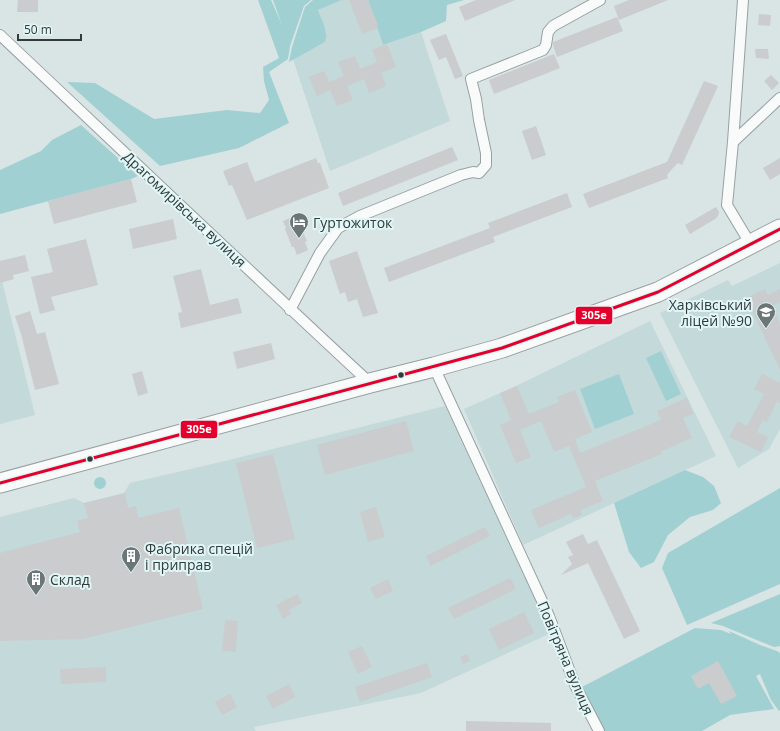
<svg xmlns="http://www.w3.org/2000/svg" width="780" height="731" font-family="'Open Sans',sans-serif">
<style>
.built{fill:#c4d9da}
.green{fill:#a1d0d3}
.building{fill:#caccce}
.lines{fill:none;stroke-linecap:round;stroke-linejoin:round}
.street-casing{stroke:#98a0a1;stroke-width:12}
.highway-casing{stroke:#98a0a1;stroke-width:21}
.street{stroke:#f9fbfb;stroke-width:10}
.highway{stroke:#f9fbfb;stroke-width:19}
.bus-1-casing{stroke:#e1f6f7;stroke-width:6}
.bus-1{stroke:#e4002b;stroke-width:3}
.bus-dot{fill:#323a3a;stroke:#e1f6f7;stroke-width:1.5}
.labels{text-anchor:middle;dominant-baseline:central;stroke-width:4;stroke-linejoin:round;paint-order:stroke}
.street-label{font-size:14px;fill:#323a3a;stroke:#e1f6f7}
.poi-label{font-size:14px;fill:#323a3a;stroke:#e1f6f7;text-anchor:start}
.line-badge{stroke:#e1f6f7;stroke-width:1.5}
.badge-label{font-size:11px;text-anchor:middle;font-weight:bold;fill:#fff}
</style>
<rect width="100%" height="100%" fill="#d9e4e5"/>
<path class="built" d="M342,0H368L383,45L421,32L450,121L330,171L293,59L325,42L326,37V32L318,10Z
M780,263V429L769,449L738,468L660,313L728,280L732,286Z
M0,273L35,415L0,424Z
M650,321L716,456L523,545L464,409L516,386Z
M445,406L551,633L421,693L254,727L256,731H0V517L74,498L84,503L124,493L130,483L225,461Z"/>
<path class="green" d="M258,0H271L282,25L273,0H311L304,6L290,46L288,59L269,72L289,123L239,148L160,166L67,82L95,83L154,119L227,110L260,113L269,100L264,81L263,67L279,58Z
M313,0H342L318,10C321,19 329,32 325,42L289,62L292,47L305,7Z
M368,0H464L447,5L446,21L421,32L383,45Z
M81,125L138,176L131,179L0,214V170L41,151L52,140Z
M661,351L681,394L666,401L646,358Z
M619,374L634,414L595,429L580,389Z
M685,470L703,477L714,486L721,503L713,510L690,517L668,535L654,562L641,568L629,552L614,503Z
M94 483a6 6 0 1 1 12 0a6 6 0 1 1-12 0Z
M780,488V584L687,625L662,568L668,553Z
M780,594V646L774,647L723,626L711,623Z
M695,628L721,630L731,634L729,631L760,645L777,651L780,653V710L779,711L771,700L760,674L756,676L774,709L730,715L702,731H603L582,687Z"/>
<path class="building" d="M18,0H38V12H17Z
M349,0H368L378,25L377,26L378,28L362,34Z
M476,0H515L465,21L459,7Z
M629,0H668L619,20L614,6Z
M759,14L771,15L770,26L758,25Z
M617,17L623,31L557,57L553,45V42Z
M446,34L463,76L455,79L446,57L439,60L430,40Z
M387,44L396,67L381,73L386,86L369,93L364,79L347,86L353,100L337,106L330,90L317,96L309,77L324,71L329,82L344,76L338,62L355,56L360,69L377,62L372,50Z
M755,49H768L769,59L756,58Z
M554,54L560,68L494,94L489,80Z
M771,75L779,83L772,90L764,81Z
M704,81L718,86L682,165L678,163L673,168L667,175L668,178L589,208L583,194L667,162Z
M536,126L546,155L532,160L522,131Z
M452,147L458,160L343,206L338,193Z
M316,158L318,163H320L329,188L247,220L232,185L229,186L223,171L247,162L255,182Z
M780,158V174L770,180L763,168Z
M131,179L137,202L54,224L48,201Z
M567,193L572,207L493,237L495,242L389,282L384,268L490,228L488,223Z
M716,207L719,212L718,216L715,219L690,234L685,225Z
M294,216L298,224L299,223L307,241L305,242L308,250L297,255L294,247H292L285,229L286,228L283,221Z
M173,219L177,239L133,249L129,229Z
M86,239L98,285L51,297L55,310L40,314L31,277L53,272L47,249Z
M357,251L378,313L363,317L357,299L348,302L345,292L340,294L329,261Z
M25,255L29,271L13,275L14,279L0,283V261Z
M201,269L210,305L238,298L242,313L181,328L178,313L182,312L173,276Z
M765,289L768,295L780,289V302L772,306L780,323V370L746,298Z
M30,311L37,334L45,332L59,384L35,390L21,334L15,316Z
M271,343L275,359L237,369L233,352Z
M142,371L148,393L138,396L132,374Z
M762,374L780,383V403L777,401L767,422L763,420L757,432L768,437L761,452L729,437L738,421L747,426L764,394L754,389Z
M517,386L529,414L559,402L557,397L575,390L592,432L575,439L580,453L661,420L657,411L687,398L693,414L683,418L692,438L662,451V454L595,481L603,501L580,510L582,515L573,518L571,514L539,528L531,510L586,487L569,446L554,452L541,421L520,430L531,457L516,463L500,425L511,420L500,393Z
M406,421L414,451L325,475L317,445Z
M273,454L295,539L257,548L236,463Z
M125,493L128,508L136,506L138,518L179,508L203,609L83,639L0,641V553L80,532L77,521L88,518L84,503Z
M376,507L385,537L368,542L360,512Z
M485,527L490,536L431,566L426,556Z
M583,534L588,544L597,540L640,631L624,639L588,563L561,575L572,564L568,557L573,555L566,542Z
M510,578L516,589L454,619L448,608Z
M388,579L393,591L376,599L370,588Z
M297,594L302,603L289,610L291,614L283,619L276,605Z
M524,612L534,633L499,650L489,629Z
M225,620L238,621L236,652L222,651Z
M362,646L372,667L358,674L348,652Z
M467,654L470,661L463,664L460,657Z
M718,661L737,696L721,704L709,683L698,689L691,676Z
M427,663L432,677L360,702L355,687Z
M106,667V682L61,684L60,669Z
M289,684L295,697L273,709L266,696Z
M230,694L237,707L222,715L215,702Z
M466,721L551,723V731H466Z"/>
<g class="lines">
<g class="street-casing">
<path id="street" d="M743,0L733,142L727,205L751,245
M0,35C123,151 246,268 370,383
M733,142L780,98
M290,310L320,253L338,228L360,216L461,175L473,172L479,173L486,165V153L479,120L476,99L471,79L543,50L546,45L548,32L553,26L600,0
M434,367L549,616L575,685L599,731"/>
</g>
<g class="highway-casing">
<path id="highway" d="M0,483L370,383L434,367L502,348L658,292L780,229"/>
</g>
<use href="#street" class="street"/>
<use href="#highway" class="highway"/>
<g class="bus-1-casing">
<path id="bus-1" d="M0,483L502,348L658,292L780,229"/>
</g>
<use href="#bus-1" class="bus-1"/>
</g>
<defs>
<g id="hotel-pin" transform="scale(1)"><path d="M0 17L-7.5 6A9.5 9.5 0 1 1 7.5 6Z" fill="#6c7676" stroke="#e1f6f7"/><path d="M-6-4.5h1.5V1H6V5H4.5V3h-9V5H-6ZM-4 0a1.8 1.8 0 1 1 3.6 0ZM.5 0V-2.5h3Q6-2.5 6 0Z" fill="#fff"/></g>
<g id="school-pin" transform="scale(1)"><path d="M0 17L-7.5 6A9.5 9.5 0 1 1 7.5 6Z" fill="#6c7676" stroke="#e1f6f7"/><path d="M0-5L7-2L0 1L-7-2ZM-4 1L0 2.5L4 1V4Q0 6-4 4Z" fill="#fff"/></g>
<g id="building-pin" transform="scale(1)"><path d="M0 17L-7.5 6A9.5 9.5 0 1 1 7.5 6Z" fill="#6c7676" stroke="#e1f6f7"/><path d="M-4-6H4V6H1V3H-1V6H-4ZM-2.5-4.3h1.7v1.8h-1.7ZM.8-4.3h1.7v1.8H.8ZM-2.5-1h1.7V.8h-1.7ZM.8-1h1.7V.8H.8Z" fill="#fff"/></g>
</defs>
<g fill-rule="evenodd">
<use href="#hotel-pin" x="299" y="222"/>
<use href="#school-pin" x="766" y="312"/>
<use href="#building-pin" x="131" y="556"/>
<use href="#building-pin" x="36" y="579"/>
</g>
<g class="bus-dot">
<circle cx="401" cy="375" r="3.5"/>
<circle cx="90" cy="459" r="3.5"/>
</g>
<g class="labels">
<g class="street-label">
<text transform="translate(185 209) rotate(43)">Драгомирівська вулиця</text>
<text transform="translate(566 658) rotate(67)">Повітряна вулиця</text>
</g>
<g class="poi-label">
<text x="313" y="222">Гуртожиток</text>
<text x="752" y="304" text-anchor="end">Харківський<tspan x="752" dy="16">ліцей №90</tspan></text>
<text x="145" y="548">Фабрика спецій<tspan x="145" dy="16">і приправ</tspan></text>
<text x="50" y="579">Склад</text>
</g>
</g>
<g class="line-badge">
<rect x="575" y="306" width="38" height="19" rx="4" fill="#e4002b"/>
<rect x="180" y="420" width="38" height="19" rx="4" fill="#e4002b"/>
</g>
<g class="badge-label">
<text x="594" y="319">305e</text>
<text x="199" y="433">305e</text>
</g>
<path d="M18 34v6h63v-6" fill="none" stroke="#323a3a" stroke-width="2"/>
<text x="24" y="34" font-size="12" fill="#323a3a" stroke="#e1f6f7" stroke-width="3" paint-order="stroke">50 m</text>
</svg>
